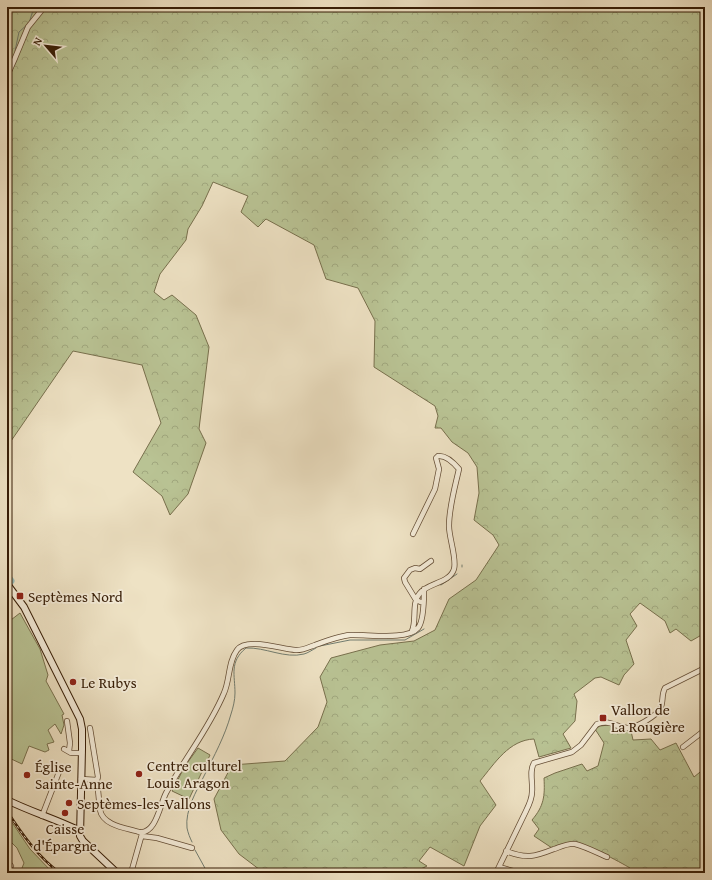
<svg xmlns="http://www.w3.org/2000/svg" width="712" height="880" font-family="'Gentium Book Plus',serif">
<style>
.green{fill:#b9c394;stroke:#78704d}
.forest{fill:url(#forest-crowns);stroke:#78704d}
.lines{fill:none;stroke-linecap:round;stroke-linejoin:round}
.stream{stroke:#727d71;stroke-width:1}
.river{stroke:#9abdb9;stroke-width:7}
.minor-casing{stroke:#654e36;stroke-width:6}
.secondary-casing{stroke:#371d06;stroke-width:8}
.minor{stroke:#f4ecd9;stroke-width:4.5}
.secondary{stroke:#f4ecd9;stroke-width:6}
.rail-casing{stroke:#371d06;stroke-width:2.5}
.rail{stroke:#f4ecd9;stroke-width:1;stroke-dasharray:3;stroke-linecap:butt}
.poi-dot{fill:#8f2418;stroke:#f4ecd9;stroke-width:1.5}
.labels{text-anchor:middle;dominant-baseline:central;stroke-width:3.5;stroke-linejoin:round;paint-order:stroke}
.poi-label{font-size:15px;fill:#371d06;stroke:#f4ecd9;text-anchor:start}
</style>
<defs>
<pattern id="forest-crowns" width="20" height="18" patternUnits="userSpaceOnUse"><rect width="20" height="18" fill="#b9c394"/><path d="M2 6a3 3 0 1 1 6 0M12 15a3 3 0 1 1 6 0" fill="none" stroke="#a0a77e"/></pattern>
</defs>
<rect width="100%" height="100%" fill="#eee2c4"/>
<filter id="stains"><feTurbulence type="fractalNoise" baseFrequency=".005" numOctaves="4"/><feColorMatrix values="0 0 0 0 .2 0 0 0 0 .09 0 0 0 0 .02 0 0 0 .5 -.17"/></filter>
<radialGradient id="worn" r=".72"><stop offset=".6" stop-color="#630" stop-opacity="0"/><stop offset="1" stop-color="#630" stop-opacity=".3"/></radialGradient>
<path class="green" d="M20,613L40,649L48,675L46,681L64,714L62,715L64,725L61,734L55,724L48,730L54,742L47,744L49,750L45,752L29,746L22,764L7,757V623Z
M198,748L210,755L189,799L172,791L185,766Z
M7,815L30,849L53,873H20L24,863L17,848L7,838Z"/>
<path class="forest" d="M7,7H705V633L691,641L676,629L670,633L665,621L640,603L630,614L637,626L626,640L634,664L624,675L619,685L601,677L595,678L574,694L577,701L575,721L563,734L571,748L539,757L534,739C509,740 495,763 480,781L496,805L480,826L464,866L430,847L419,861L427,866L413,873H264L239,854L221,830L214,799L232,765L285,761L318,727L327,702L320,677L331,658L380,645L414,641L435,630L449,599L476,580L499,545L493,535L474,520L479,493L477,467L468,453L452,442L441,428H435L438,416L435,406L374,367L375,321L358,288L326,279L314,245L266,219L258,227L241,212L248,196L213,182L202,206L188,229L186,240L160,274L154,292L164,300L172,295L196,315L209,347L199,429L206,443L188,494L170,515L162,496L133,472L161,423L142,365L73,351L11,441L7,444Z
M609,725L621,730L631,731L633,740L651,739L660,750L676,743L694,777L705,768V873H629L630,868C620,862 585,843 574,843C567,844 559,846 552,848L534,836L539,829L532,820C544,806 545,796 544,778L555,773L582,764L587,771L598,766L604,743L595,729L600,726Z"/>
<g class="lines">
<path class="stream" d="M15,51L19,32L29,23L34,7
M10,74L17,60
M7,81L9,77
M462,567V565
M441,585L457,574
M320,646L350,640H405L424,629
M192,842C190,838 188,833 187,828C185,810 196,792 204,776C214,756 225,736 231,714C233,708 235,700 235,693C235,675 229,662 246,648C265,647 285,659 304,654C308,653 312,650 316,648
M195,850L206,870"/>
<path class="river" d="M7,576L11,581"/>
<g class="minor-casing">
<path id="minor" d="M7,76L15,58L28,27L41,11L42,7
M423,603L416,600L405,582L404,578L410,570L415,568L420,569L431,561
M412,631C417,620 411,603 420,593C428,583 450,583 454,569C457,559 449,538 449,526C449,507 455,487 459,469C454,463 446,455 438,456L436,458L439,469L435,489L413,534
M67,721L70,743L69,751
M90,728L98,777L97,780
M683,747L705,730
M64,749L71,753H82
M81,779L97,780L100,810C103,826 127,828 139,832C156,835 160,804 166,793C184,759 209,729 224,693C230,680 228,662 237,650C246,637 281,649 295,650C302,651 309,647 315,645C326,641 339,636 350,635C367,634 407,641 418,628C424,621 424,599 424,589
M42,816L59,772
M142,836L157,838L192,848
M506,851C526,859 534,857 554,849C560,847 568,843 575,844C584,846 598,853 607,857
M7,861L11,866
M499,867L520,873
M131,873L142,834
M496,873L526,811C529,805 532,798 532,792C533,782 529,771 534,763L572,752L581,745L597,724C613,719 615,728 628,728C636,728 656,716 660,709C664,702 661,695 665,688L705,668"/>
</g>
<g class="secondary-casing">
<path id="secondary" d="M7,584L24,607L80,719L82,729V749L80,836L83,841L117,873
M7,800C31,812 56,819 80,831"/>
</g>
<use href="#minor" class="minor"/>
<use href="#secondary" class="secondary"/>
<g class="rail-casing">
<path id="rail" d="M7,811C22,834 38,857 60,873"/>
</g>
<use href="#rail" class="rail"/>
</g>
<g class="poi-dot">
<rect x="16" y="592" width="8" height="8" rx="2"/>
<circle cx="73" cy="682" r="4"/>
<rect x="599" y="714" width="8" height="8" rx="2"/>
<circle cx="139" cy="774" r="4"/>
<circle cx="27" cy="775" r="4"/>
<circle cx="69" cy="803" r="4"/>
<circle cx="65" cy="813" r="4"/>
</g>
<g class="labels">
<g class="poi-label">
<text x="28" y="596">Septèmes Nord</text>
<text x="81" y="682">Le Rubys</text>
<text x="611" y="709">Vallon de<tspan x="611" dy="17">La Rougière</tspan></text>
<text x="147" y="765">Centre culturel<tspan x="147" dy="17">Louis Aragon</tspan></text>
<text x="35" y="766">Église<tspan x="35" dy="17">Sainte-Anne</tspan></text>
<text x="77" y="803">Septèmes-les-Vallons</text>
<text x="65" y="828" text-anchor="middle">Caisse<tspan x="65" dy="17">d'Épargne</tspan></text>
</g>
</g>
<rect width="712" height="880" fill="none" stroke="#eee2c4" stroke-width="24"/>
<rect x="8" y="8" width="696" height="864" fill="none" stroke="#371d06" stroke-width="2"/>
<rect x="12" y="12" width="688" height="856" fill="none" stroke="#371d06"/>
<g transform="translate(46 46) rotate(298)" stroke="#f4ecd9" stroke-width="3" paint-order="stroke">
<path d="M0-3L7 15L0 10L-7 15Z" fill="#371d06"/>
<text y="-6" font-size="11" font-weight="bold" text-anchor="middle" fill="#371d06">N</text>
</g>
<rect width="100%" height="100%" filter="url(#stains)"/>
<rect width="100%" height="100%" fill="url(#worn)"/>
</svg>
